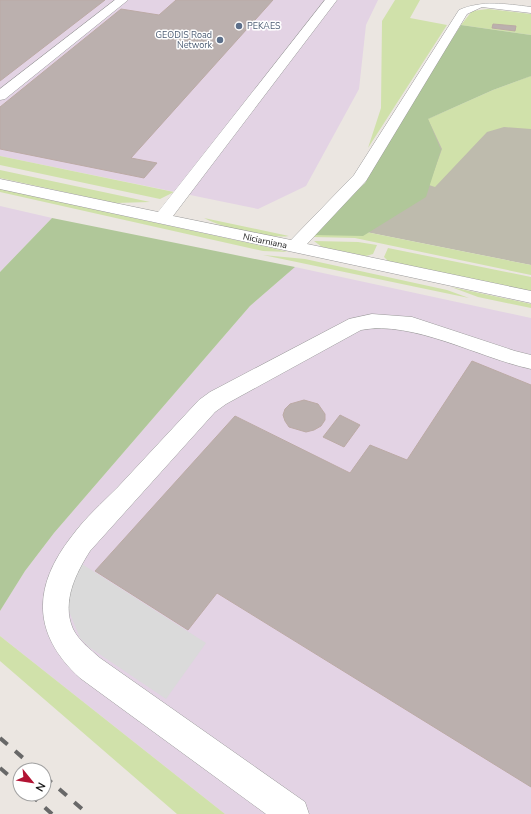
<svg xmlns="http://www.w3.org/2000/svg" width="531" height="814" font-family="'Nunito Sans',sans-serif">
<style>
.industrial{fill:#e3d3e4}
.construction{fill:#bebbad}
.grass{fill:#d0e1aa}
.forest{fill:#b0c799}
.parking{fill:#dadada}
.building{fill:#bbb0ae;stroke:#bbaaa5}
.lines{fill:none;stroke-linecap:round;stroke-linejoin:round}
.minor-casing{stroke:#9b9b9b;stroke-width:1}
.minor{fill:#fff;fill-rule:evenodd}
.rail{stroke:#686868;stroke-width:4;stroke-dasharray:10 10;stroke-linecap:butt}
.service-dot{fill:#5c6f8a;stroke:#fff;stroke-width:1.5}
.labels{text-anchor:middle;dominant-baseline:central;stroke-width:3;stroke-linejoin:round;paint-order:stroke}
.far-service-label{font-size:9px;fill:#4e5e75;stroke:#fff;text-anchor:start}
.far-street-label{font-size:9px;fill:#1a1a1a;stroke:#fff}
</style>
<rect width="100%" height="100%" fill="#ebe6e1"/>
<path class="industrial" d="M0,0H378L366,25L359,89L306,186L258,209L0,156Z
M0,206L52,218L0,272Z
M295,267L531,318V814H225L0,636V611L25,571L54,533L250,306Z"/>
<path class="construction" d="M531,76V265L366,232L428,119Z"/>
<path class="grass" d="M395,0H420L410,18L447,25L368,148L381,108L382,21Z
M488,9L531,14V35L461,25L472,11Z
M531,76V129L504,127L487,132L435,187L429,185L442,149L428,119L493,90Z
M0,156L174,192L160,199L0,165Z
M0,170L150,202L115,203L0,178Z
M0,189L267,247L288,252L263,251L0,192Z
M204,218L289,236C270,239 222,228 204,218Z
M366,232L531,265V275L355,238L313,237L314,235Z
M314,241L358,242L377,245L373,254L366,256L322,247Z
M388,248L531,277V291L388,261L384,257Z
M263,255L305,259L447,290L469,298Z
M451,287L531,304V308L478,297Z
M0,636L225,814H177L0,661Z"/>
<path class="forest" d="M461,25L531,35V76L493,90L428,119L441,150L426,197L363,236L314,235L333,213L365,183L401,118Z
M52,218L295,267L250,306L54,533L25,571L0,611V272Z"/>
<path class="parking" d="M82,564L206,643L166,699L89,647L80,638L68,609L69,579Z"/>
<path class="building" d="M0,0H105L0,81Z
M176,0H273L131,158L157,163L144,178L0,149V107L121,9L159,15Z
M493,24L516,26L515,31L492,28Z
M472,361L531,385V787L217,593L188,630L95,571L235,416L350,473L370,445L407,460Z
M304,400L318,404L325,414V420L321,426L314,430L306,432L289,427L285,421L283,415L285,409L290,404Z
M340,415L360,425L344,447L323,437Z"/>
<g class="lines">
<g class="minor-casing">
<path id="minor" d="M115,0H128L5,99L0,100V89Z
M325,0H337L173,216L291,240L354,175L459,10C482,0 506,4 531,7V13L482,7L467,14L366,181L307,244L531,291V303L0,189V179L158,212Z
M372,314L412,317L515,351L531,355V369C479,358 413,320 361,330L226,404L215,412L90,551C76,573 61,602 73,629C79,641 90,649 100,658L305,802L309,814H266L80,678C32,634 32,587 72,536C85,518 102,503 118,487C145,458 172,429 199,400L210,392L349,319Z"/>
</g>
<use href="#minor" class="minor"/>
<path class="rail" d="M0,738L37,770
M0,768L20,785
M44,776L88,814
M30,794L52,814"/>
</g>
<g class="service-dot">
<circle cx="239" cy="26" r="4"/>
<circle cx="220" cy="40" r="4"/>
</g>
<g class="labels">
<g class="far-service-label">
<text x="247" y="26">PEKAES</text>
<text x="212" y="35" text-anchor="end">GEODIS Road<tspan x="212" dy="10">Network</tspan></text>
</g>
<g class="far-street-label">
<text transform="translate(265 241) rotate(12)">Niciarniana</text>
</g>
</g>
<g transform="translate(32 782) rotate(120)"><circle r="19" fill="#ffffff" stroke="#a3a3a3"/>
<path d="M0-3L7 15L0 10L-7 15Z" fill="#b21333"/>
<text y="-6" font-size="11" font-weight="bold" text-anchor="middle" fill="#1a1a1a">N</text>
</g>
</svg>
